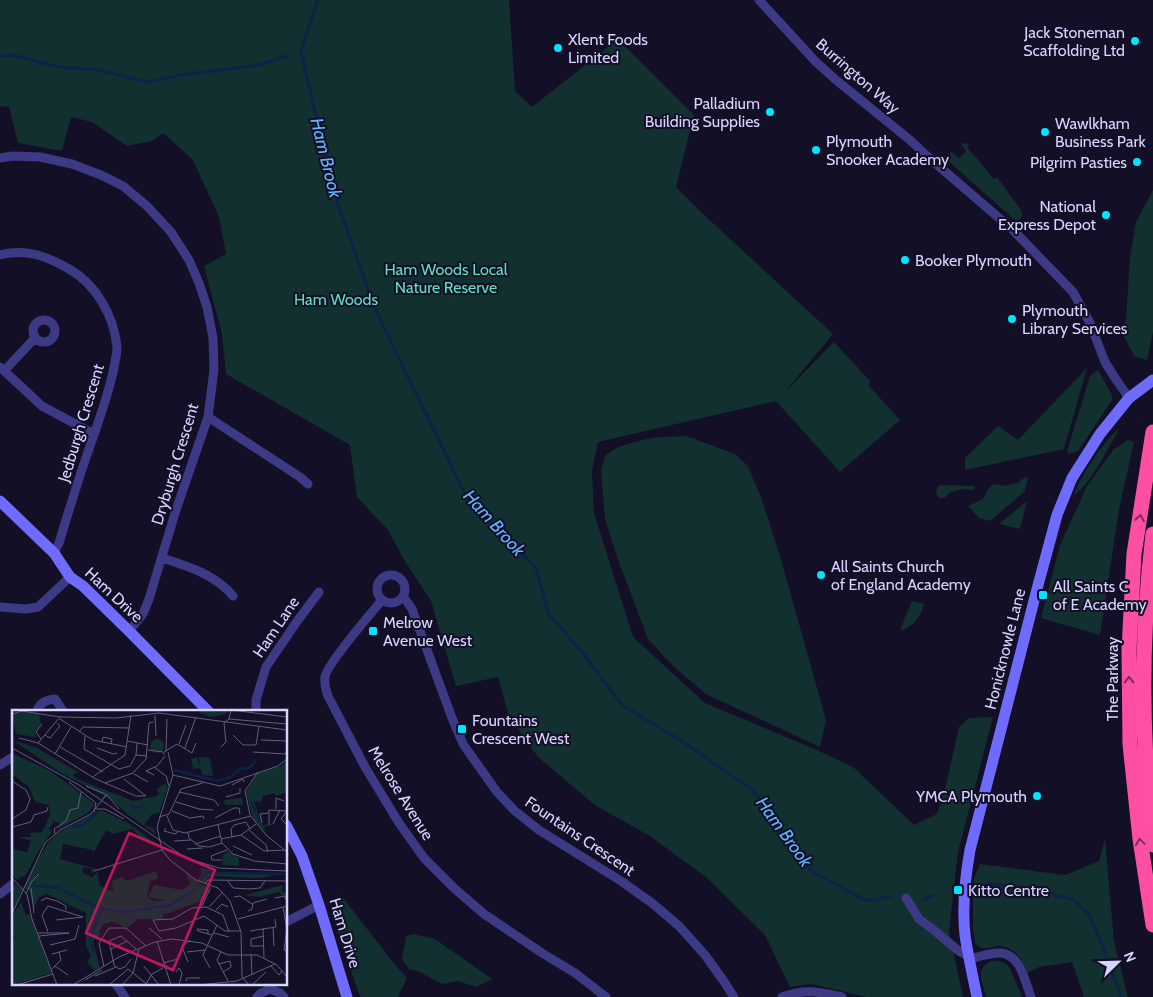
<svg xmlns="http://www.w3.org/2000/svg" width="1153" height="997" font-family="Cabin,sans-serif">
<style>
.green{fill:#12302f}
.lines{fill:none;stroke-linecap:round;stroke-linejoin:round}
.stream{stroke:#0c2248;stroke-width:3}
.street{stroke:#3d3a85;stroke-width:9}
.secondary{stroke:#6f6bff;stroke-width:11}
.highway{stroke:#ff4fa3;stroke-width:15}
.oneway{stroke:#7d2c5e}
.poi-dot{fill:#00e5ff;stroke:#130f26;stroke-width:2}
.labels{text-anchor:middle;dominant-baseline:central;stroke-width:4;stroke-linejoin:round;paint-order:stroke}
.poi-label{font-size:16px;fill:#d9d4ff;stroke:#130f26;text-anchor:start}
.street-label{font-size:16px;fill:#d9d4ff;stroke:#130f26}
.park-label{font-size:16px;fill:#5fe0c0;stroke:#130f26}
.water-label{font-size:18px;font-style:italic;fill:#62b6ff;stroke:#130f26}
.inset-river{fill:none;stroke:#0c2248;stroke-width:2.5}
.inset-road{fill:none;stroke:#625e7d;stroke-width:1}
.view{fill:#c2185b;fill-opacity:0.15;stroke:#c2185b;stroke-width:2.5}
.inset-edge{fill:none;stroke:#d9d4ff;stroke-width:2.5}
</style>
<rect width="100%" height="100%" fill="#130f26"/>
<path class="green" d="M0,0H509L515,91L532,107L618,39L694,115L676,187L702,213L833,334L783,394L834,342L871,382L868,385L900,420L840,472L776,401L598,442L592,471L594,513L633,637L705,703L817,750L853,767L914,825L937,814L946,785L959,727L969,718L993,717L958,852L949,931L963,997H866L812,984L790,987L765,935L707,878L650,836L596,806L538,757L509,716L498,677L456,686L431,601L403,558L388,530L357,497L350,445L226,374L222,334L204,266L226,254L219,217L193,160L163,133L152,141L127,146L92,122L71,117L62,151L18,143L9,107L0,106Z
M965,143L969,144L967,147L994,179L997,177L1021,210C1024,215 1022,219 1016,221L947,160L948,156L952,152L959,158L966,151L961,144Z
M1153,190V332L1147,360L1134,356L1121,330L1126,320L1130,257L1136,222Z
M1087,368L1064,449L965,470V458L998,426L1018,440Z
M1098,370L1112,395V400L1078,451L1068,454L1067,451L1090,376Z
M1119,428L1116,435C1104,455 1092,482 1073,496C1084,471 1099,447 1119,428Z
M686,436L735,454L748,466L762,500L780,556L826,720L820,747L706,694L674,667L648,639L618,560L605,519L601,468L606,455L618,447L642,440L660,437Z
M1128,440L1134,442L1119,509L1100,635L1041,618L1060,545L1087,486L1114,449Z
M1028,477L1025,491L990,521L979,518L968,506L983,499L988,489L992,485L995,484L1003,486L1018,483L1022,479Z
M940,485L975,486L974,489L971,490L962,489L949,493L946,497L943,498H940L936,494L937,488Z
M1027,501L1020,529L999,524Z
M912,601L924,604C921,615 913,629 900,630Z
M1105,839L1114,941L1128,997H1084L1072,962L1039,967L1027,973C1022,959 1015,946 998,946C992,947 987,949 981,948L975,943L973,927V890L974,878L980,864L1065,875L1099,861Z
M340,894L396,966L407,978L398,997H361L359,994L337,930L339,924L337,910Z
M413,934L435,939L492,979L476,987L458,981L442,984L420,972L409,969L402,959L406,936Z
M991,961C999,960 1005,962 1010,968L1022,997H986C983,982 974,969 991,961Z"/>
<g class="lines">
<path class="stream" d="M318,0L301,51L334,193L375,309L467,498L536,568L548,613L582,652L622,705L680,740L753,790L811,871L865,900C872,902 882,898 890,896
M0,56L12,55L59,67L98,70L147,82L186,74L255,66L287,56
M987,883L1036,890L1074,900L1089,914L1101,941L1121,997
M923,900L934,895"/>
<path class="street" d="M759,0L816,62L836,80L910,140L927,156L1013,230L1073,292L1090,323L1105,362L1117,381L1129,398
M0,158L12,156L40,157L72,164L101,175L123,186L147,206L171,232L189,260L199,283L207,307L213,338L214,370L208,417L176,510L149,599L143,614L129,631
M0,255C26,248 46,256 69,269C96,284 114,316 117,347C117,351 116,357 115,362C111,387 102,410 94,435C81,470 70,507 59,543L54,553
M33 331a11 11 0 1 1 22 0a11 11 0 1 1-22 0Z
M0,367L42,406L94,434
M4,371L35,338
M208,417L300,477L308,484
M162,558C188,566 216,575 233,596
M377 589a14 14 0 1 1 28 0a14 14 0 1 1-28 0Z
M403,596L412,609L452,718L463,744L497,792L515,811L539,830L621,881L652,903L679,926L705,955L723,980L734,997
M382,600C372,612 326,665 325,677C324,683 326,690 328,696L365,767L399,823L424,858L455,889L484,914L542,953L575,973L606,997
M0,607L26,609L38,607L70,577
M37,711C40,702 47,700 55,699L63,711
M256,711V700L266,667L298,620L319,592
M0,765L14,756
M0,894L14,883
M906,898L919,919L935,931L960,952L969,956
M286,922L319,905
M970,959C979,957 991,952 1001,953C1021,955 1025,982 1031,997
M115,983L125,997
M257,997L261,993L270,989L280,993L284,997
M782,997C805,988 820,992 842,997"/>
<path class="secondary" d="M0,501L54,553L70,577L83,586L129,631L208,711
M286,825L302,856L319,905L347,997
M977,997C973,977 968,956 965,935C962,907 965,878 970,850L1037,589L1057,515L1072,478L1100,434L1129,398L1153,380"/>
<path class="highway" d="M1153,432L1134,554L1129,650L1130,744L1140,839L1153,925
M1153,534C1143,618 1141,703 1148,787C1149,807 1150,826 1153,845"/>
</g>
<defs><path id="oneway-chevron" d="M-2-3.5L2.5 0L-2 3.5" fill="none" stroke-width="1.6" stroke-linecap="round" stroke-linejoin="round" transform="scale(1.25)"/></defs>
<g class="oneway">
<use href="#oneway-chevron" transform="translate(1140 518) rotate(-81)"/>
<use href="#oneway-chevron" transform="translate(1129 680) rotate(-91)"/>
<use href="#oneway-chevron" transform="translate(1140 842) rotate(-98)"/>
</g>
<g class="poi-dot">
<circle cx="1135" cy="41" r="5"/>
<circle cx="558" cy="48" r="5"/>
<circle cx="770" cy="112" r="5"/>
<circle cx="1045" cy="132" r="5"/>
<circle cx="816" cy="150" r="5"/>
<circle cx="1137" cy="162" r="5"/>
<circle cx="1106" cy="215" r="5"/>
<circle cx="905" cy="260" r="5"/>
<circle cx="1012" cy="319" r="5"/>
<circle cx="821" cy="575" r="5"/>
<rect x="1038" y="590" width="10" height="10" rx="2.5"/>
<rect x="368" y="626" width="10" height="10" rx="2.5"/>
<rect x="457" y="724" width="10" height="10" rx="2.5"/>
<circle cx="1037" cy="796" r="5"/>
<rect x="953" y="885" width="10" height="10" rx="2.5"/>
</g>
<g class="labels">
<g class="poi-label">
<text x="1125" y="32" text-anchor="end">Jack Stoneman<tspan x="1125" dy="18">Scaffolding Ltd</tspan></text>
<text x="568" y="39">Xlent Foods<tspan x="568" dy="18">Limited</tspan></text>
<text x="760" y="103" text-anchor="end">Palladium<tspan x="760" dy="18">Building Supplies</tspan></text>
<text x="1055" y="123">Wawlkham<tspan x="1055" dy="18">Business Park</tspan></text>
<text x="826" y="141">Plymouth<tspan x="826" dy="18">Snooker Academy</tspan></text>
<text x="1127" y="162" text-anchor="end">Pilgrim Pasties</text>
<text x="1096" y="206" text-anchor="end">National<tspan x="1096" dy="18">Express Depot</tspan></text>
<text x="915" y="260">Booker Plymouth</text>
<text x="1022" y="310">Plymouth<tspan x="1022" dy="18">Library Services</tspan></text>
<text x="831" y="566">All Saints Church<tspan x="831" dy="18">of England Academy</tspan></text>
<text x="1053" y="586">All Saints C<tspan x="1053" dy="18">of E Academy</tspan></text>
<text x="383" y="622">Melrow<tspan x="383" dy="18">Avenue West</tspan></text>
<text x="472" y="720">Fountains<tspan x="472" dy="18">Crescent West</tspan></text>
<text x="1027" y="796" text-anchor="end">YMCA Plymouth</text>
<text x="968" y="890">Kitto Centre</text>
</g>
<g class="street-label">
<text transform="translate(858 76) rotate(41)">Burrington Way</text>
<text transform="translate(81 423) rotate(-73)">Jedburgh Crescent</text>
<text transform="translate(175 464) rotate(-73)">Dryburgh Crescent</text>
<text transform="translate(114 595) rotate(43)">Ham Drive</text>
<text transform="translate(276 627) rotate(-56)">Ham Lane</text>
<text transform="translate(1005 649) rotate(-76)">Honicknowle Lane</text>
<text transform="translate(1112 679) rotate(-90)">The Parkway</text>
<text transform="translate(401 793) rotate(58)">Melrose Avenue</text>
<text transform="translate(580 836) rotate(34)">Fountains Crescent</text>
<text transform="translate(345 933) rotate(73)">Ham Drive</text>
</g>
<g class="park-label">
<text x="446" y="269">Ham Woods Local<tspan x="446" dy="18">Nature Reserve</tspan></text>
<text x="336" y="299">Ham Woods</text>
</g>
<g class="water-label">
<text transform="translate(326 158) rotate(76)">Ham Brook</text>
<text transform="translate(494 523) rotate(48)">Ham Brook</text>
<text transform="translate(784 832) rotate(54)">Ham Brook</text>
</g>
</g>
<g transform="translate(12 710)">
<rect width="275" height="275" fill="#130f26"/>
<path d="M189,0H216L214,4L199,7L188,3ZM10,1L27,4L29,14L23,22L24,27L4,24L0,4ZM138 36a7 7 0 1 1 14 0a7 7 0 1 1-14 0ZM0,30L23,37L66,62L61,65L63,68L121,91L144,86L147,84L144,79L154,73L156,78L147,103L139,105L132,115L141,118L145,125L115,104L99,89L51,64ZM0,43L38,61L83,94L76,103L44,120L49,114L39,110L42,113L37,118L40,122L26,142L14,165L5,170L0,165V139L15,142L19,131L5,127H19L18,123L30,122L38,105L37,95L23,92L17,77L0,64ZM185,47L188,57L187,47L198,48L201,66L191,65L188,58L181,59L179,49ZM275,50V89L273,83L264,86L263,83L251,86L249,92L242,91L250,115L263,114L252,117L255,124L241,108L234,82L247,62L269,56ZM230,88L231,95H213L212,90ZM89,100L118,114L148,137L135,133L120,119L101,124L94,120L81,144V140L51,134L48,149L84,159L79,164L80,159L72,157L70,163L80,167L86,162L87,175L101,182L100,171L110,167L115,171L144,161L146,168L138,171L135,187L141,191H155L136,187L142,175L170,180L179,174L173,163L190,175L201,177L189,191L151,205V209H126L115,218L101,212L92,214L87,221L89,224L81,231L88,258L83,261L75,252L79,246L74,236V203L35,184L27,187L22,199L17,180L11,178L35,134L47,122ZM216,141L227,148V156L210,155L211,145ZM188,158L211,163L265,165L247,168L198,166L193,173L185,170L190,163ZM0,171L10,180L0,203ZM271,175L270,181L275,184V189L267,182L247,187L232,185ZM9,192L14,205L18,204L40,263L0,275V231L5,224L0,228V206Z" fill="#12302f"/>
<path class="inset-river" d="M162,60L206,71L219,67L228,59L237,58L244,51M239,91L248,112M118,95L127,98L132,95M60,117L72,115L86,101M211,163L272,164M188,170L194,162L210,163M19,175L46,178L89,199L115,202L158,195L185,179M82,243L78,229L89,200"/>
<path class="inset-road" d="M72,0H109M0,4L10,1L48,7L104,8L147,3L275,20M143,5L144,26M48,9L81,30L115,37M217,9L275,14M67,22L71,17L118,18M33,25L38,28L48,16L45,13M221,25L231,35H244L247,16M73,26L72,39L107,59L118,56L124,45M7,28L26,33L82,68L80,66M29,29L24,22L30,14M249,30L275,31M115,31L136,35M90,32L91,27L100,29L99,34M26,33L48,7M125,33L124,45L135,46M167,34L174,15M48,37L91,62M209,37L214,32L212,13L217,9L219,0L275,7M0,38L67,75L174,148L207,158L275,161M85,38L101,44L105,43M173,38L184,7M136,40L151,42M154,41L155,9M156,42L161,65L145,117L150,140L158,150L184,170L206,178L218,191L229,222L230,267L237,275M241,42L273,44L275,40M43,44L59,17M152,45V42L165,34L180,43L184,33M142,57L154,66L157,76M246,62L233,81L238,105L254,125L275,142M122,64L136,72M142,65L134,61L145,56L153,46M161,65L208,76L266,56L275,49M82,66L113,45L119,5M82,68L93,73L121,63L134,49L137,13L142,12M0,71L14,80L18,89L14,100L0,109M57,72L84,93L82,102M93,73L124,86H134L112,69M220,75L231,69L232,72M74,76L93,84M167,82L202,90L207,96M95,85L107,99M214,87L228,83V78M164,92L187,99L201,100M84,99H93L112,109M264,99V88L272,91M160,101L178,108L191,106L192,109M275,101L269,109L275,115M155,106L161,120L173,123L239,106M147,107L157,104L169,79L191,73M203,108L222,98H227L228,104M250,113L248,104L257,103M261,114L268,100M206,115L210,133L221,144L242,151L275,154M257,115V100L275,101M0,117L19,112L22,105L35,101L36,97M154,118L152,121L163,124L166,122M237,120L254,135L256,142M176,123L177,128L187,136L198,137L210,133M43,124L42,119L54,111L58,100L66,98L69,82M229,125L252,141L273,140M220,127L219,119L222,115L234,112L238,119M209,129L229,125L244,114M162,131L179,130M183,134L209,126M221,136L240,145M175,139L191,138M210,150H200L199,146L215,140M82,161L150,140M0,168L15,184L20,209L45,275M216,171L221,178L237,179L248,178L253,171M193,174L196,170L275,171M19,178L22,203M14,184L20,171L27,164M222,187L228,186L240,194M263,188L272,186L275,191M29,191L34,188L45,191L54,196V200M190,196L198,179M197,197L211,182M271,197L275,219L272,240L275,241M204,200L210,194L216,197M236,201L240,199L241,193L255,189M0,204L33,133L48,120L79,104L95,84L91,89M226,209L275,196M141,210L147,221L164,218L192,206L213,221H229M141,210L161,209L180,198L194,197L211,205L217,222M261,217L262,236M137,218L150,229M251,218L252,248M238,221L264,217L263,209M36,222L30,205L36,196L71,207L44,210M26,223H57L27,226M202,223L217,227M196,224V220L185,219L186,221L200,225M252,226L239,229V236H252M145,231L159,275M38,235L63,229L67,215M99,239L115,231M175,242L193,240M209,242L205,250L216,271M40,244L55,240M239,244L240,265M119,249L113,257L107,259L102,255L97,231L109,226L124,239M176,252L170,237L178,230M151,253L166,249M207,254L218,251L219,257L211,262M43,256L56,265M132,256L147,275M259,256L267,265L270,261M92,257L87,233L97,218H114L134,236M198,258L191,245L205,215M40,259L49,250L47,242M164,262L167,258L170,263L167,275M83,266L104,257M73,270L90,260M174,271L175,268H188M134,274L140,264L151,258M5,275L41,264M61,275L107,247L143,232L160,229L190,233L216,245H245L265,255L275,267M97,275L116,259L136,275M110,275L121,263L127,239M187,275L225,271L263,254M240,275L254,262"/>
<path class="view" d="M117,123L203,160L161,260L74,223Z"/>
<rect width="275" height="275" class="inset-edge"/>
</g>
<g transform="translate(1118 962) rotate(67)" stroke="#130f26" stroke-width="4" paint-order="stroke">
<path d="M0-4L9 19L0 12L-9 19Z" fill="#d9d4ff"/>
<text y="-8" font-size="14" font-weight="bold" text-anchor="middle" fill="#d9d4ff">N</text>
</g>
</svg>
